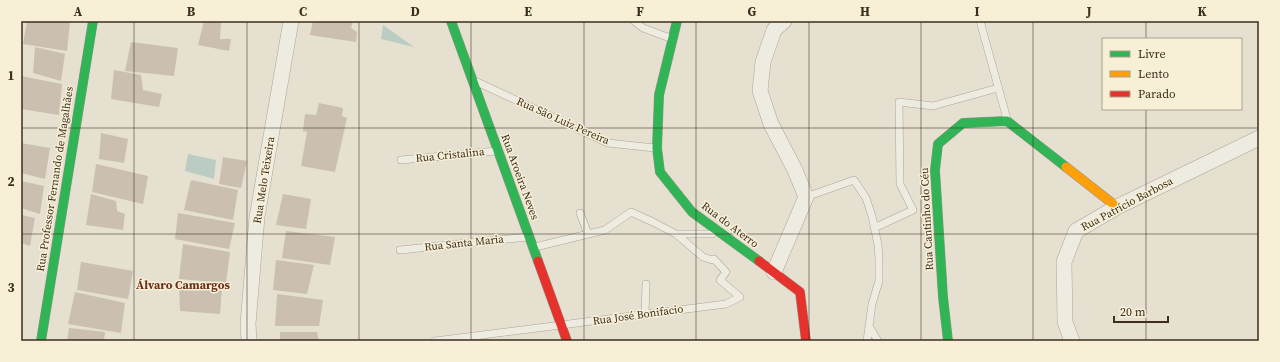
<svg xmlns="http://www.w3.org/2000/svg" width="1280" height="362" font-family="'Source Serif 4',serif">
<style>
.water{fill:#bbccc2}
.building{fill:#cabfb0}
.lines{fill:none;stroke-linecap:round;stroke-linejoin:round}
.lane-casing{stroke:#aca598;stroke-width:8}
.street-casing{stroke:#aca598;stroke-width:16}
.fast-casing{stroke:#9b9588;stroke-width:10}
.slow-casing{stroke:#9b9588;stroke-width:10}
.jam-casing{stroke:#9b9588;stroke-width:10}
.lane{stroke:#eeebe1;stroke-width:7}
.street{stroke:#eeebe1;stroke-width:15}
.fast{stroke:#30b455;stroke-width:9}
.slow{stroke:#ff9f0a;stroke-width:9}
.jam{stroke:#e5322d;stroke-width:9}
.grid{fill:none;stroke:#3c2e1f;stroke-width:1;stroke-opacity:0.55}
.labels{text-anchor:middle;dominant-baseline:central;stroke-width:3;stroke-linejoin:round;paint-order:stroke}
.street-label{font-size:11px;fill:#3c2e1f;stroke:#f7efd6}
.neighbourhood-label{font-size:12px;font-weight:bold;fill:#6a301d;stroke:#f7efd6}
.neatline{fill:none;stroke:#3c2e1f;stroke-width:1.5}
.grid-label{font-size:13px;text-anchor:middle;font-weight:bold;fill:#3c2e1f}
</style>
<rect width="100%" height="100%" fill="#e6e0d0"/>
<path class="water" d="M383,25L414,47L381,39Z
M188,154L216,160L214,179L185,171Z"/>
<path class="building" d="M27,21L70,22L67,51L23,44Z
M204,21H221L220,39H231L229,51L198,45Z
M313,21H353L351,28L357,32L356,42L310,35Z
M131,42L178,48L174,76L125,71Z
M35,47L65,54L61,81L33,73Z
M114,70L141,75L143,90L162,94L159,107L111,99Z
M21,76L62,84L59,115L21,109Z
M319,103L343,108L342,116L347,118L335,172L301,166L307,132L303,131L305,114L316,115Z
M101,133L128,139L124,163L99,159Z
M21,143L50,148L45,179L21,173Z
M223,157L247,161L241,188L219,184Z
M96,164L148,176L143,204L92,192Z
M191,180L238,190L233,220L184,210Z
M21,181L44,186L40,214L21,208Z
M91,194L116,201L117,211L125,214L123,230L86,225Z
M283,194L311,199L306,229L276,225Z
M178,213L235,223L229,249L175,239Z
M21,215L35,218L30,246L21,243Z
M286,231L335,237L330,265L282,258Z
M183,244L230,252L226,283L179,279Z
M276,260L314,265L307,294L273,290Z
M81,262L133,271L128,299L77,290Z
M179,283L222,287L220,314L180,311Z
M75,292L125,303L121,333L68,324Z
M277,294L323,300L319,326H275Z
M69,328L105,332L104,341H67Z
M280,332H317L319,341H280Z"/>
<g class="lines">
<g class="lane-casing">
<path id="lane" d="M634,21L643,28L670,38
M980,21L1007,119
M477,82L608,143L655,148
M401,160L496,151
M806,197L854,180L866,198L872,216L878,245L879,259V281L872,304L867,341
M580,213L588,234
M874,228L913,210L900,184L899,102L933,106L998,88
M535,247L605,230L631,212L653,222L676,234H712
M400,250L527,237
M645,314L646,284
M869,326L878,341
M435,341L726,304L740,297L720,280L726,272L714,259L712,260L703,257L676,234"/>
</g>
<g class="street-casing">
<path id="street" d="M774,272L806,197L795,170L771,124L760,91L763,62L774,30L784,21
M249,341L248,324L257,217L291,21
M1072,341L1065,322L1064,262L1076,231L1117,207L1259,138"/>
</g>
<g class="fast-casing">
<path id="fast" d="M451,21L538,261
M677,21L659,95L657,148L660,172L692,212L759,261
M41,341L93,21
M948,341L943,297L935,170L938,144L963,123L1007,121L1066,167"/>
</g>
<g class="slow-casing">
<path id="slow" d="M1066,167L1117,207"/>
</g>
<g class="jam-casing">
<path id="jam" d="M538,261L567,341
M759,261L800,292L806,341"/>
</g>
<use href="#lane" class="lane"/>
<use href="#street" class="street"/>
<use href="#fast" class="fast"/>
<use href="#slow" class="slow"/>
<use href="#jam" class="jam"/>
</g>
<path class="grid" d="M134,21V341M247,21V341M359,21V341M471,21V341M584,21V341M696,21V341M809,21V341M921,21V341M1033,21V341M1146,21V39M1146,109V341M21,128H1259M21,234H1259"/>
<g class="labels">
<g class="street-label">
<text transform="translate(563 121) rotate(24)">Rua São Luiz Pereira</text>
<text transform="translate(450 155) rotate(-6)">Rua Cristalina</text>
<text transform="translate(520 177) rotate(70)">Rua Aroeira Neves</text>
<text transform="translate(55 179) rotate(-81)">Rua Professor Fernando de Magalhães</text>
<text transform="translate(264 180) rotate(-81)">Rua Melo Teixeira</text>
<text transform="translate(1127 204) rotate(-28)">Rua Patrício Barbosa</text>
<text transform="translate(927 219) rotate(-93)">Rua Cantinho do Céu</text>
<text transform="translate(730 225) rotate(37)">Rua do Aterro</text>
<text transform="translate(464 243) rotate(-6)">Rua Santa Maria</text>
<text transform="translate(638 315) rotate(-8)">Rua José Bonifacio</text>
</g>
<g class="neighbourhood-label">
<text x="183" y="285">Álvaro Camargos</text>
</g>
</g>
<rect width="1280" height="362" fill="none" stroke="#f7efd6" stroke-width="44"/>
<rect x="1102" y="38" width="140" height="72" fill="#f7efd6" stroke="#aca28d"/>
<rect x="1110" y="51" width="20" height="6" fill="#30b455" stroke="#aca28d"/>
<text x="1138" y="58" font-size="12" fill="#3c2e1f">Livre</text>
<rect x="1110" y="71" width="20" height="6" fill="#ff9f0a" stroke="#aca28d"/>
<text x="1138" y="78" font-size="12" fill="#3c2e1f">Lento</text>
<rect x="1110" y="91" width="20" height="6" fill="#e5322d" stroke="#aca28d"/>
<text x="1138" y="98" font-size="12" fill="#3c2e1f">Parado</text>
<path d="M1114 316v6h54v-6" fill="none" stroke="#3c2e1f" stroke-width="2"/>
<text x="1120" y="316" font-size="12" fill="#3c2e1f" stroke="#f7efd6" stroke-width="3" paint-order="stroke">20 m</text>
<rect x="22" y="22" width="1236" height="318" class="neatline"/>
<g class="grid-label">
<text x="78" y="16">A</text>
<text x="191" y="16">B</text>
<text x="303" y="16">C</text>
<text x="415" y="16">D</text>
<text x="528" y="16">E</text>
<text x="640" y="16">F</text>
<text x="752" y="16">G</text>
<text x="865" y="16">H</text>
<text x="977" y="16">I</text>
<text x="1089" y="16">J</text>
<text x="1202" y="16">K</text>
<text x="11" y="80">1</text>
<text x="11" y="186">2</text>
<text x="11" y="292">3</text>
</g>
</svg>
